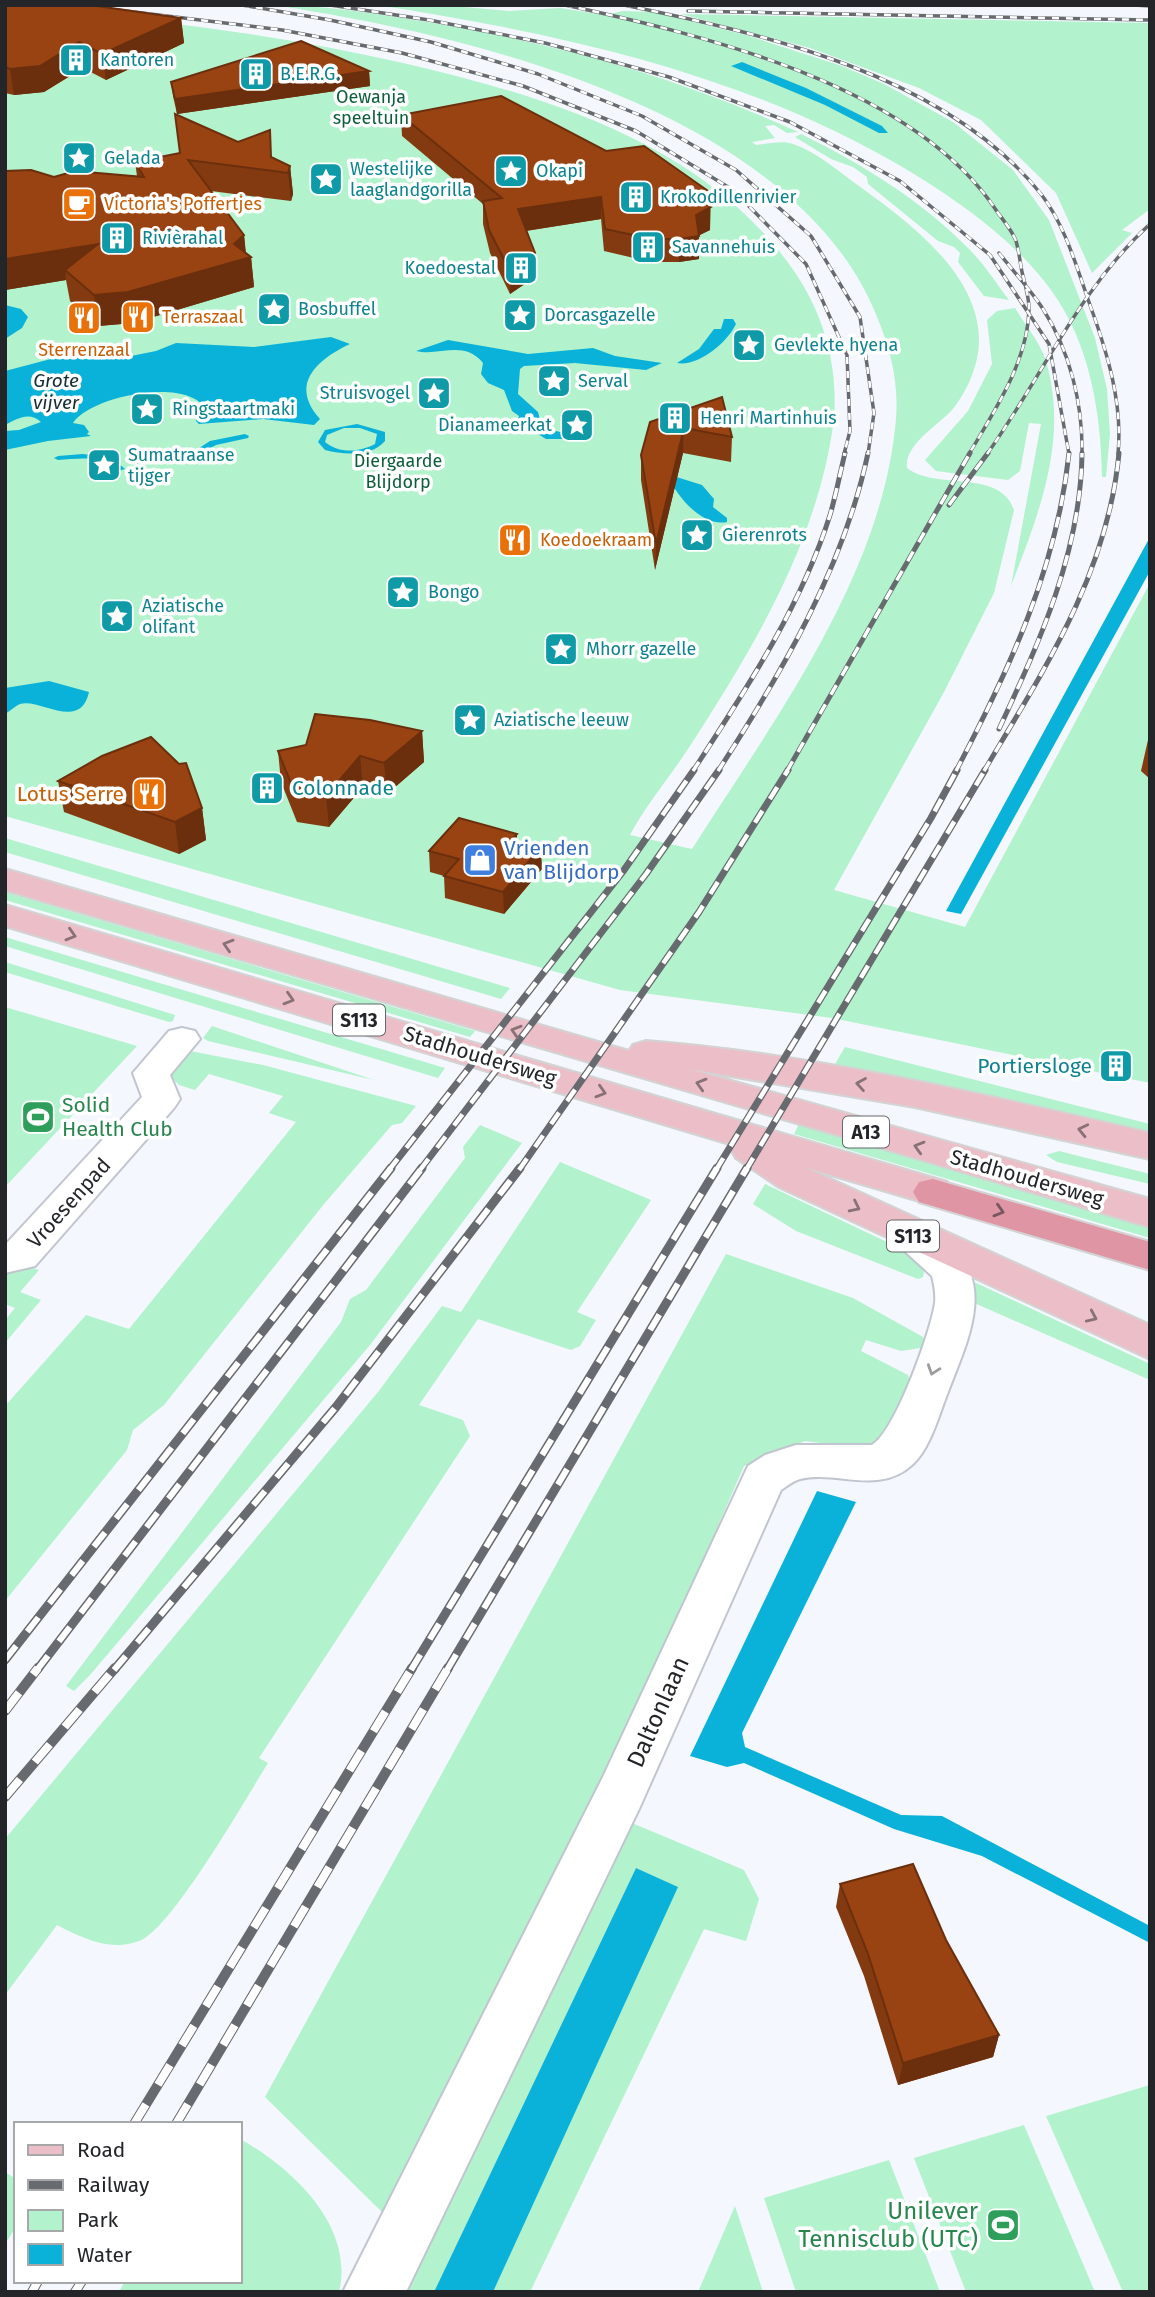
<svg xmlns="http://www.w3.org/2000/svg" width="1155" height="2297" font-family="'Fira Sans',sans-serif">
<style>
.green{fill:#b2f2cc}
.water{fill:#0ab2d9;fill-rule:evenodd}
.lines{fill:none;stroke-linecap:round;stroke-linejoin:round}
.stream{fill:#0ab2d9;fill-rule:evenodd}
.minor-casing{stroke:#c0c5cf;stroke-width:4}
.primary-casing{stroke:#d3d3d4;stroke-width:4}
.motorway-casing{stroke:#d3d3d4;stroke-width:4}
.minor{fill:#fff;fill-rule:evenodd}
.primary{fill:#ecbfc8;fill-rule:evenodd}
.motorway{fill:#df95a4;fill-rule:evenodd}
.rail-far4-casing{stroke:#676a6e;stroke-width:3.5}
.rail-far3-casing{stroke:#676a6e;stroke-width:5}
.rail-far2-casing{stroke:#676a6e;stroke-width:7}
.rail-far1-casing{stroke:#676a6e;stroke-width:9}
.rail-casing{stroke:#676a6e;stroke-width:10}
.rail-far4{stroke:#fff;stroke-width:2.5;stroke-dasharray:7;stroke-linecap:butt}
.rail-far3{stroke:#fff;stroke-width:3.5;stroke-dasharray:11;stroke-linecap:butt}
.rail-far2{stroke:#fff;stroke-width:4.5;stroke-dasharray:14;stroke-linecap:butt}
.rail-far1{stroke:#fff;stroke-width:6;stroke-dasharray:18;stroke-linecap:butt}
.rail{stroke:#fff;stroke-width:8;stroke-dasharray:23;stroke-linecap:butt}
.wall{fill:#843a10}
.shaded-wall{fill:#6b2f0d}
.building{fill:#994313;stroke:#6b2f0d;stroke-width:2}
.oneway{stroke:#887278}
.oneway2{stroke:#785760}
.oneway3{stroke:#9c9d9f}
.labels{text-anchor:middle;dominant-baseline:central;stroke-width:7;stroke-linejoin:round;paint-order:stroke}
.far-culture-label{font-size:18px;fill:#0d838f;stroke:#fff;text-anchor:start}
.far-park-label{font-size:18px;fill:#0d5f3b;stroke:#fff}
.far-food-label{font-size:18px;fill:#c56008;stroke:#fff;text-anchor:start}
.far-water-label{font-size:19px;font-style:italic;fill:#162d34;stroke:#fff}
.shield{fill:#fff;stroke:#656669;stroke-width:2}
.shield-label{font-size:19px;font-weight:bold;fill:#232529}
.culture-label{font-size:21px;fill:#0d838f;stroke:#fff;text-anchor:start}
.food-label{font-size:21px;fill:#c56008;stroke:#fff;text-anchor:end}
.shop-label{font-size:21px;fill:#366cbe;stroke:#fff;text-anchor:start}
.street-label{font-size:21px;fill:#232529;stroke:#fff}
.leisure-label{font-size:21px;fill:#27864d;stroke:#fff;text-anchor:start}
.near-street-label{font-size:24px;fill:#232529;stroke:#fff}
.near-leisure-label{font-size:24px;fill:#27864d;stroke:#fff;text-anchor:end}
</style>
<rect width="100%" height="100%" fill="#f4f7fd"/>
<path class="green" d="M273,5C323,5 372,13 421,21C552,42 678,77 798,132L787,133L774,125L765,126L775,138L752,142L756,145C768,144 782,140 793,144C814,151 835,168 852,181C903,218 981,272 979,343C978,367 966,394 951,411C937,426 904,445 907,468C936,491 1000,468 1014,510L994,593L944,692L834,890L965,927L1150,583V1083L832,1018L620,990L5,816V9C140,17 271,33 403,63C546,96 706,144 794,271C825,316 840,371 833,426C816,545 752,650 688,749C669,778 646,805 630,835L692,849C774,720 883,575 896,419C899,381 890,347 875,312C791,111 468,34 273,5Z
M377,5H441L509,11L560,8L605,15L623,11L653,12L746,35L842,66L884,84L953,122L1013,170L1049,220L1095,338L1107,389L1110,434L1106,477H1102C1101,413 1090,343 1051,290C1018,244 963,204 914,174C751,75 564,34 377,5Z
M681,14L1150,23V209L1122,230L1132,233L1092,273L1056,193L981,120L919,88L810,48Z
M801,134C862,164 921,200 969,249C984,264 996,283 1009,300L984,296L958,262L960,253L954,247L938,241L868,184L867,177L853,167L831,159L795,137Z
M1015,308C1024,323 1039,341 1045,358C1070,438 1039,513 1011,586L1041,424L1029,423L1020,471L1008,480L936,471L925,460L968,411L992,364L987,320L997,311Z
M5,838L510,988L501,999L5,852Z
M5,892L475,1031L470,1037L5,900Z
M5,937L445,1068L438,1078L5,946Z
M5,962L175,1015L173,1021L169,1022L5,972Z
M5,1007L137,1046L5,1187Z
M212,1026L374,1080L208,1041L203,1038Z
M845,1047L1150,1124V1136L831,1071Z
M190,1051L263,1065L416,1106L402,1123L392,1125L324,1204L164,1405L133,1430L127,1450L5,1601V1406L86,1315L129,1329L296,1122L269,1113L283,1096L209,1074L195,1090L179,1085L172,1078V1069Z
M799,1124L1150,1226V1238L794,1134Z
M480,1125L522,1143L370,1345L90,1675L74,1691L66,1686L341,1322L350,1299L366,1290L465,1158L463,1147Z
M1059,1151L1150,1174V1184L1057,1162L1046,1155Z
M560,1162L651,1200L577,1312L596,1320L580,1346L571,1350L478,1319L419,1405L463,1420L470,1436L259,1758L268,1763C246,1798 171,1930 139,1941C110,1952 82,1938 57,1925L5,1995V1839L378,1392L442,1306L461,1312Z
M765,1184L910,1253L924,1272L923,1277L918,1279L796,1231L753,1204Z
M726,1254L853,1298L923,1337L927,1347L901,1351L866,1340L861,1351L908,1375L912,1387L875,1450L805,1441L744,1466L663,1652L384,2214L265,2097Z
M16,1262L39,1270L20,1292L41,1300L5,1343V1320L15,1308L5,1304V1264Z
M961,1276L1150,1364V1380L972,1302Z
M632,1823L744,1870L759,1899L746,1941L704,1929L530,2292H493L677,1887L636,1868L434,2292H403Z
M1150,2085V2292H1123L1046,2116Z
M1024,2125L1095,2292H966L914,2158Z
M240,2139C292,2168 355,2226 339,2292H119L125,2281H240Z
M889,2160L940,2292H796L764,2198Z
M5,2172L16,2179V2227L5,2244Z
M735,2206L763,2292H698Z"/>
<path class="water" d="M742,62L806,88L882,126L888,133H879L825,105L731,66Z
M5,305L21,309L28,317L22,328L5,339Z
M724,319H733L736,324C727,343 698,367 677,363L699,349L714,329H721Z
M331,337L350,344C316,360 289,385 320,419L314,425L263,419L199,424L196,421L198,413L206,411C192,376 91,395 73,423L84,425L89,432L87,434L91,436L48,441L5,450V431L19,430L41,422C29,411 17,419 5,425V371L66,355L121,358L156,351L176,343L254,347Z
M448,340L528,354L593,348L615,356L662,363L646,370L575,363L524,366L520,369L518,394L538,412L542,427L585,439H546L517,421L519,416L512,411L504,390L488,383L481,374L483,363C463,339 439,357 416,351Z
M357,424L385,432V441C371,457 344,455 325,450L318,442L325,430ZM360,428L377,434L375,444C360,452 339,454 325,442L327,435L344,428Z
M667,474L702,485L714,499L713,507L727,518V522C701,527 676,495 667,474Z
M1150,537V571L961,914L946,911Z
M49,681L89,692C80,732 40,698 20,704C15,706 10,711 5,714V688Z
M817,1491L856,1502L742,1733L745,1747L901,1815L942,1816L1150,1926V1943L982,1856L894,1829L744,1763L727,1767L690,1756Z
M636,1868L678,1887L493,2292H434Z"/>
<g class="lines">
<path class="stream" d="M245,434L249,436L248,438L216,445L198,455L199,460H193L190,454L210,441Z
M83,454L112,458L125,469L118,471C103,454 78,459 58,460L54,458L58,456Z"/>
<g class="minor-casing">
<path id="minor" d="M182,1028L195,1031L200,1039L170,1075L180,1099L174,1108L35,1266L5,1273V1245L142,1097L133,1073L169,1031Z
M911,1220C927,1225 939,1233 951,1245C996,1287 966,1344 948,1392C939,1414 931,1447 913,1464C879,1496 837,1470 800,1479C793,1481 787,1486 781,1490L639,1809L406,2292H343L603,1777L748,1466L765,1455L796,1445H872C895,1432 931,1331 935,1303C936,1293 934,1284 932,1276L897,1244L891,1234L897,1224Z"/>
</g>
<g class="primary-casing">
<path id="primary" d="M5,869L629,1051L633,1045L646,1041C815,1054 985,1095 1150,1133V1159L915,1107L689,1069L1150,1199V1227L5,890Z
M5,905L947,1182L953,1192L947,1202L933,1205L804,1167L1150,1325V1359L779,1187L736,1158L731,1149L733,1145L5,926Z"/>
</g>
<g class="motorway-casing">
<path id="motorway" d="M933,1179L1150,1242V1270L919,1202L913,1192L919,1182Z"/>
</g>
<use href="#minor" class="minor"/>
<use href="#primary" class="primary"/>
<use href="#motorway" class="motorway"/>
<g class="rail-far4-casing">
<path id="rail-far4" d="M76,5L282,30L402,53L523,86L636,131L733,190L806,264L847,355L850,431L844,454
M242,5L330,20L431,42L538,74L642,116L736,170L811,236L860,317L874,413L868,454
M330,5L429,20L545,43L669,77L790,122L900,181L990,255L1049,344L1069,454
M565,5C704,35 913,85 996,210C1002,219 1012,230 1016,241C1019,251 1020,262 1022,272C1025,284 1029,297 1029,309C1028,361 995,410 969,454
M624,5C765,34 946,75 1041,194C1065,225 1077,268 1090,305C1107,352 1123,403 1118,454
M1134,5L1150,6
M688,11L1150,20
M999,253C1013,271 1030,289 1043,309C1070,351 1083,405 1082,454
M987,454C1042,377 1079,289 1150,224"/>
</g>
<g class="rail-far3-casing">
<path id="rail-far3" d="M949,505L988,453
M999,729C1040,641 1081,551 1082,453
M693,771C745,691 801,607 830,515C836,495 840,473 845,453
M718,771C781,674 844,567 868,453
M787,771L970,453
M956,771C1009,670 1057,568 1069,453
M984,771C1044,670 1108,573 1119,453"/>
</g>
<g class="rail-far2-casing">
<path id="rail-far2" d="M389,1170L624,870L694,770
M420,1170L646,874L719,770
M519,1170L699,912L788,770
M716,1170L931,818L957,770
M746,1170L985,770"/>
</g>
<g class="rail-far1-casing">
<path id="rail-far1" d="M5,1660L391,1168
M37,1670L422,1168
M114,1670L336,1407L520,1168
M411,1670L717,1168
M447,1670L747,1168"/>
</g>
<g class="rail-casing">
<path id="rail" d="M5,1711L38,1668
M5,1797L115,1668
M134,2124L412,1668
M176,2124L448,1668
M32,2292L38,2281
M75,2292L82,2281"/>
</g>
<use href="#rail-far4" class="rail-far4"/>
<use href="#rail-far3" class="rail-far3"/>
<use href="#rail-far2" class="rail-far2"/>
<use href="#rail-far1" class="rail-far1"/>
<use href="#rail" class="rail"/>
</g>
<path class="wall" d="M5,5H105V7L181,18L184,43L106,80L83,68L44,92L14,95L5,93Z
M369,71L370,86L177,114L173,96L171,82Z
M401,115L710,207V230L699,235V259L679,262H651L604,251L601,219L526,231L535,253V277L510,294L490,253L483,224V204L402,136Z
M272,158L290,166L293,194L291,201L211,191L244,235L246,253L251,257L254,287L133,323L98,326L70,301L66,280L5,290V171L54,177L137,176L135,162Z
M650,422L732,437L731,462L683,453L655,570L641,480V455Z
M422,731L424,762L387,794L363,787L329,827L297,822L281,782L278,751Z
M1150,731V779L1141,771Z
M58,781L202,808L206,840L179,854L64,812Z
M517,834V844L542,869L504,914L445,898L444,876L430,872L429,851Z
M840,1884L946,1940L999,2035L993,2057L898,2085L864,1976L836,1907Z"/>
<path class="shaded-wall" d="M181,18L184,43L106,80L102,54Z
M79,42L83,68L44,92L14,95L10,69Z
M369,71L370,86L177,114L175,99Z
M290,166L293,194L291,201L288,173Z
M711,193L710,230L698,236H699V259L679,262L680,239L694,195Z
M601,197V219L518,232V209Z
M244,235L246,258L251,257L254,287L133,323L98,326L94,295L234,244Z
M98,244L65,270L66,280L5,290V259Z
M535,253V277L510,294V271Z
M684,428L683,453L655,570L656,544Z
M422,731L424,762L387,794L384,763Z
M360,756L363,787L329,827L326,796Z
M202,808L206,840L179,854L175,822Z
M517,834V855L509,843Z
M541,847L542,869L504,914L503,892Z
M999,2035L993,2057L898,2085L903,2063Z"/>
<path class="building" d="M5,5H98L97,6L181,18L102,54L79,42L40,66L10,69L5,67Z
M301,41L369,71L175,99L171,82Z
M501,96L606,151L644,146L711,193L694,195L711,207L696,215L699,236L680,239H652L605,229L601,197L518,209L535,253L510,271L489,230L483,201L502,198L401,115Z
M175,114L238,142L270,130L271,157L290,166L288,173L188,160L244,235L234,244L251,257L128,292L94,295L65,270L98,244L5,259V171L31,170L54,177L75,171L144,177L135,162L180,153Z
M722,397L732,437L684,428L656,544L641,455L650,422Z
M315,714L370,720L422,731L384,763L360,756L326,796L294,791L278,751L306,745Z
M151,737L179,764L186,763L202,808L175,822L58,781L102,756Z
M459,818L517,834L509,843L541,847L503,892L444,876L459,859L429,851Z
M913,1864L946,1940L999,2035L903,2063L868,1954L840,1884Z"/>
<defs><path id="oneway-chevron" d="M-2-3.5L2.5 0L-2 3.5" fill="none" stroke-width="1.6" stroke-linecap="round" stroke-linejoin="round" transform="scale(1.75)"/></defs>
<g class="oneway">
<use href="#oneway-chevron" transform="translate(71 935) rotate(17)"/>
<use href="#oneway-chevron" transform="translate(228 945) rotate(-163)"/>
<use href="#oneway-chevron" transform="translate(289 999) rotate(17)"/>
<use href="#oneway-chevron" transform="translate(516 1031) rotate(-163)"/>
<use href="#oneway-chevron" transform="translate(701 1084) rotate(-164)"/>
<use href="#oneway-chevron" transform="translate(861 1084) rotate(-170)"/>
<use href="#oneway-chevron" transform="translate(601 1092) rotate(17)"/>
<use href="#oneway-chevron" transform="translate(1083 1130) rotate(-167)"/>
<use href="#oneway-chevron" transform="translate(919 1147) rotate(-164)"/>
<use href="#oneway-chevron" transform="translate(855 1207) rotate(26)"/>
<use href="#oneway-chevron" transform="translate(1092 1317) rotate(24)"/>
</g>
<use class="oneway2" href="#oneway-chevron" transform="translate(999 1211) rotate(17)"/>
<use class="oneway3" href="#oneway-chevron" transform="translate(933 1370) rotate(109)"/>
<defs>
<g id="building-square" transform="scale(1.75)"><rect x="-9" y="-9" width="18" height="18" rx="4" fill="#0f9aa8" stroke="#fff"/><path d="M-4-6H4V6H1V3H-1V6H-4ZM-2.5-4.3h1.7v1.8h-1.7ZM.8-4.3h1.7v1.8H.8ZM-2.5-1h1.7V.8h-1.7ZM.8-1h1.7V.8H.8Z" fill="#fff"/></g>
<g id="sight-square" transform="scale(1.75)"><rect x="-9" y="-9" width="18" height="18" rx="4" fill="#0f9aa8" stroke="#fff"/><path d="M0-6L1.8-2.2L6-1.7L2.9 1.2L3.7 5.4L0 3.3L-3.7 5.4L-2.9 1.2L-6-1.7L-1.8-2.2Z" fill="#fff"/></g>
<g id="cafe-square" transform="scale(1.75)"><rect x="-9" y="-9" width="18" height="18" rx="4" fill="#e8710a" stroke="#fff"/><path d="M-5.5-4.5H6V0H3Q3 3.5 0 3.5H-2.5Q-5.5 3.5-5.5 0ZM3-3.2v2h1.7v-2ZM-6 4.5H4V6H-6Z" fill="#fff"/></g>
<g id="restaurant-square" transform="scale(1.75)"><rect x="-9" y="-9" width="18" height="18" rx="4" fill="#e8710a" stroke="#fff"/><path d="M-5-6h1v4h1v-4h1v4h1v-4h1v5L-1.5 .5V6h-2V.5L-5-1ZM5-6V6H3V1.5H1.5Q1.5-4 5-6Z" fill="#fff"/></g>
<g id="shop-square" transform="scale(1.75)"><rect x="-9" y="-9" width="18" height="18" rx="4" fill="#3f7fe0" stroke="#fff"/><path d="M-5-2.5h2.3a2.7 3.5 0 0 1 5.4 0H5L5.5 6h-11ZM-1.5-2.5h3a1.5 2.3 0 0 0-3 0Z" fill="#fff"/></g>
<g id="stadium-square" transform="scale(1.75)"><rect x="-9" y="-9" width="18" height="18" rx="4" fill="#2e9e5b" stroke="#fff"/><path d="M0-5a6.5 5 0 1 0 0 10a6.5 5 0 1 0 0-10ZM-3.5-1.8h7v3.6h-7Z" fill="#fff"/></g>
</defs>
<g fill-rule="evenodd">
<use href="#building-square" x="76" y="60"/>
<use href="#building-square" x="256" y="74"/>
<use href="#sight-square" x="79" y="158"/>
<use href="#sight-square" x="511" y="171"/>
<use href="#sight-square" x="326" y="179"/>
<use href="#building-square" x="636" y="197"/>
<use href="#cafe-square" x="79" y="204"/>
<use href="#building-square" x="117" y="238"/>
<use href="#building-square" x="648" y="247"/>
<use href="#building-square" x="521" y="268"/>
<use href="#sight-square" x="274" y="309"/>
<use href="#sight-square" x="520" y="315"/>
<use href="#restaurant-square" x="138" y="317"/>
<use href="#restaurant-square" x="84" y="318"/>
<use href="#sight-square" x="749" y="345"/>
<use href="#sight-square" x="554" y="381"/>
<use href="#sight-square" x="434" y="393"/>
<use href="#sight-square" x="147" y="409"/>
<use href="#building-square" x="675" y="418"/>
<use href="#sight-square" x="577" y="425"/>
<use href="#sight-square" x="104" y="465"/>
<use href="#sight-square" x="697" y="535"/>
<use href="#restaurant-square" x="515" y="540"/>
<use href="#sight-square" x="403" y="592"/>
<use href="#sight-square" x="117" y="616"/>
<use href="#sight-square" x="561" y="649"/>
<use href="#sight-square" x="470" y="720"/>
<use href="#building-square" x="267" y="788"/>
<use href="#restaurant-square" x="149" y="794"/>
<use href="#shop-square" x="480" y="860"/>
<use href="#building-square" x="1116" y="1066"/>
<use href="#stadium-square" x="38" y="1117"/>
<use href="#stadium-square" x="1003" y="2225"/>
</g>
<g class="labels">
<g class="far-culture-label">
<text x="100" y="60">Kantoren</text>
<text x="280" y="74">B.E.R.G.</text>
<text x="104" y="158">Gelada</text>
<text x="350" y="169">Westelijke<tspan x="350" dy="21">laaglandgorilla</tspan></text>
<text x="536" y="171">Okapi</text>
<text x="660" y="197">Krokodillenrivier</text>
<text x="142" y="238">Rivièrahal</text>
<text x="672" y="247">Savannehuis</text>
<text x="496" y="268" text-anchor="end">Koedoestal</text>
<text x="298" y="309">Bosbuffel</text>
<text x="544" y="315">Dorcasgazelle</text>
<text x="774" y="345">Gevlekte hyena</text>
<text x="578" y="381">Serval</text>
<text x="410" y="393" text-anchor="end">Struisvogel</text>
<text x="172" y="409">Ringstaartmaki</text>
<text x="700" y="418">Henri Martinhuis</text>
<text x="552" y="425" text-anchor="end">Dianameerkat</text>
<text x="128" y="455">Sumatraanse<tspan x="128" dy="21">tijger</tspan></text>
<text x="722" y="535">Gierenrots</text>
<text x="428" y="592">Bongo</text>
<text x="142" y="606">Aziatische<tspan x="142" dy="21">olifant</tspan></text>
<text x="586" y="649">Mhorr gazelle</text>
<text x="494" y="720">Aziatische leeuw</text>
</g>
<g class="far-park-label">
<text x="371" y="97">Oewanja<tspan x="371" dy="21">speeltuin</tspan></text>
<text x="398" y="461">Diergaarde<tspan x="398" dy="21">Blijdorp</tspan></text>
</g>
<g class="far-food-label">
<text x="104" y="204">Victoria's Poffertjes</text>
<text x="162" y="317">Terraszaal</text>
<text x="84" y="350" text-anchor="middle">Sterrenzaal</text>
<text x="540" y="540">Koedoekraam</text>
</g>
<g class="far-water-label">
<text x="56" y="380">Grote<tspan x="56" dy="22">vijver</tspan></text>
</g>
<g class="shield">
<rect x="333" y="1004.5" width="52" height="31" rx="5"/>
<rect x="843" y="1116.5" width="46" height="31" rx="5"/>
<rect x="887" y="1220.5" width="52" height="31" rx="5"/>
</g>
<g class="shield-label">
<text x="359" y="1020">S113</text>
<text x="866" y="1132">A13</text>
<text x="913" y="1236">S113</text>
</g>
<g class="culture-label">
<text x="292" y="788">Colonnade</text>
<text x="1092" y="1066" text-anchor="end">Portiersloge</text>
</g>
<g class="food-label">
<text x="124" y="794">Lotus Serre</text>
</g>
<g class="shop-label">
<text x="504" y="848">Vrienden<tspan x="504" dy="24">van Blijdorp</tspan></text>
</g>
<g class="street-label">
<text transform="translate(480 1056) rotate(17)">Stadhoudersweg</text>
<text transform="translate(1027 1178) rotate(16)">Stadhoudersweg</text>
<text transform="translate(69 1203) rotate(-48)">Vroesenpad</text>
</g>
<g class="leisure-label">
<text x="62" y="1105">Solid<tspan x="62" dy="24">Health Club</tspan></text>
</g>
<g class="near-street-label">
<text transform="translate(658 1712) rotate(-66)">Daltonlaan</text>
</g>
<g class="near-leisure-label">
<text x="978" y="2211">Unilever<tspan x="978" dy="28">Tennisclub (UTC)</tspan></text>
</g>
</g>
<rect width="1155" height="2297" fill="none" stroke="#232529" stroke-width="14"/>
<rect x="14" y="2122" width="228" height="161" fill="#ffffff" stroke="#a7a8a9" stroke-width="2"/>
<rect x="28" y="2145" width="35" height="10" fill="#ecbfc8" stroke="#a7a8a9" stroke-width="2"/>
<text x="77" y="2157" font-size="21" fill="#232529">Road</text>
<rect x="28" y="2180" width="35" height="10" fill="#676a6e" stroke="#a7a8a9" stroke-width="2"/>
<text x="77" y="2192" font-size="21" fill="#232529">Railway</text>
<rect x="28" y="2210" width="35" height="21" fill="#b2f2cc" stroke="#a7a8a9" stroke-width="2"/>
<text x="77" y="2227" font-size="21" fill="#232529">Park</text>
<rect x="28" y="2244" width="35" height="21" fill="#0ab2d9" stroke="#a7a8a9" stroke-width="2"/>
<text x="77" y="2262" font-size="21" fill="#232529">Water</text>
</svg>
